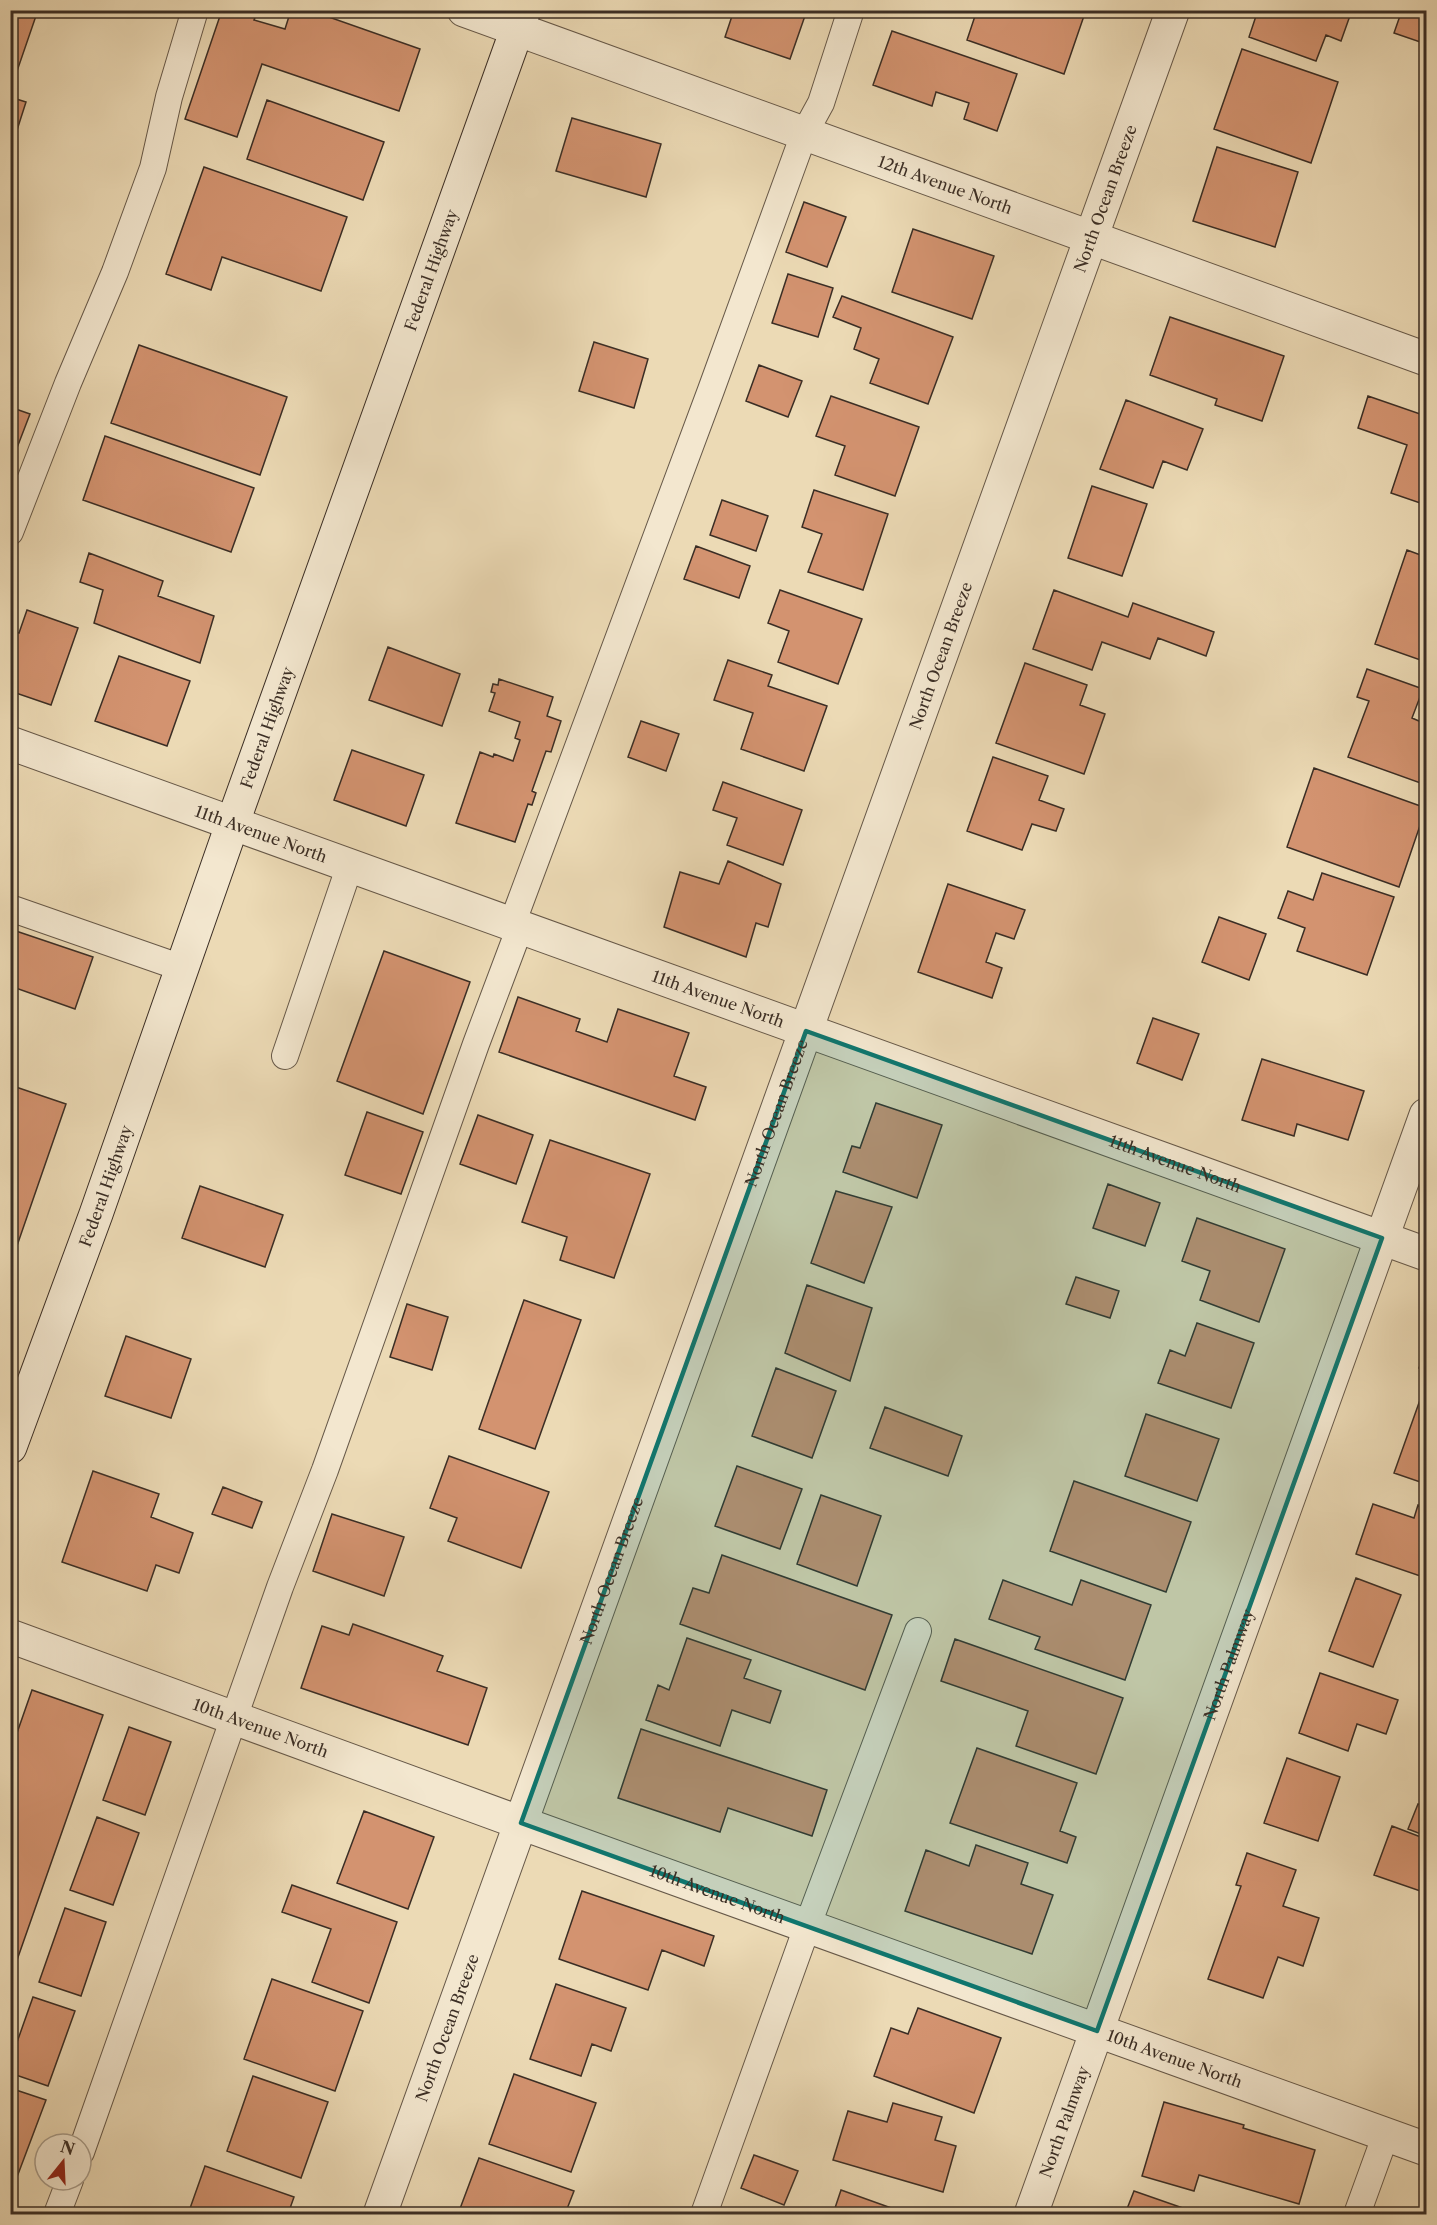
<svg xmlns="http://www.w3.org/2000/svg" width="1437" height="2225" font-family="'Libre Caslon Text',serif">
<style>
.building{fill:#d39370;stroke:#3b2e25;stroke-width:1.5}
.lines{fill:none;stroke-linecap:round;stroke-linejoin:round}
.service-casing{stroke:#675949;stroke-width:28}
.minor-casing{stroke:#675949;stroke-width:35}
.secondary-casing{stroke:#3b2e25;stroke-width:35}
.service{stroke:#f3e7cf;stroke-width:26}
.minor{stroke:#f3e7cf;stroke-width:33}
.secondary{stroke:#f3e7cf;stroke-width:33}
.marked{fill:#0f766e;fill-opacity:0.2;stroke:#0f766e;stroke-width:4.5;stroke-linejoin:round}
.labels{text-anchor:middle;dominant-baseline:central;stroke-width:5;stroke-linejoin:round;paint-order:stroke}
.street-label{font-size:16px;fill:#3b2e25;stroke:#f3e7cf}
</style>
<rect width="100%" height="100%" fill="#ecdab5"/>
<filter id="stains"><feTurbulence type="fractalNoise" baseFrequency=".00333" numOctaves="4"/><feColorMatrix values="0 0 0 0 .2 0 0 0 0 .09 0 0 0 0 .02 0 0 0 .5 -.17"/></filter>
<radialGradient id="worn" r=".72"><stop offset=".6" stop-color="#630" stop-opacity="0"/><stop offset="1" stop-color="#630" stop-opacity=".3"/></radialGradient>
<path class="building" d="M10,10H38L15,77L10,76Z
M222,10H258L254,20L285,29L291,10H309L420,49L399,111L262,64L237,137L185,119Z
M734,10H807L790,59L725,37Z
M977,10H1086L1064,74L967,40Z
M1258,10H1352L1341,41L1326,35L1316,61L1249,37Z
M1402,10H1419L1426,13V44L1394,33Z
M892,31L1017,74L997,131L964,119L969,103L936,92L932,106L873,85Z
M1242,49L1338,82L1311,163L1214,129Z
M10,97L26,102L10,152Z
M267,100L384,142L363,200L247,159Z
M572,118L661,144L646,197L556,171Z
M1217,147L1298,172L1275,247L1193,221Z
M204,167L347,217L321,291L222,257L211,290L166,274Z
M804,202L846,217L827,267L786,252Z
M913,229L994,256L972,319L892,292Z
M788,274L833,288L818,337L772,323Z
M842,296L953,337L928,404L870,383L879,359L854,349L861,328L833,317Z
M1170,317L1284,356L1262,421L1215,405L1217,399L1150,375Z
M594,342L648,359L634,408L579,391Z
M139,345L287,397L260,475L111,423Z
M759,365L802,381L788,417L746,401Z
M831,396L919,427L895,496L835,475L845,446L816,436Z
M1368,396L1426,416V505L1391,493L1407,445L1358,428Z
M1126,400L1203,429L1187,470L1163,461L1153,488L1100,469Z
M10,407L30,414L15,453L13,452L10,458Z
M105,436L254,488L231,552L83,500Z
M1092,486L1147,504L1122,576L1068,558Z
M814,490L888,514L863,590L808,572L822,534L802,527Z
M722,500L768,516L756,551L710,535Z
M696,546L750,566L739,598L684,579Z
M1407,550L1426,557V662L1375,644Z
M89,553L163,581L158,596L214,616L200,663L94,623L103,590L80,582Z
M780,590L862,619L838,684L778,662L789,631L768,623Z
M1054,590L1128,617L1133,603L1214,632L1206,656L1158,638L1150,659L1102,642L1092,670L1033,649Z
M27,610L78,628L51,705L10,691V630L19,633Z
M388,647L460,674L442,726L369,700Z
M119,656L190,681L167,746L95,721Z
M728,660L772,675L768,686L827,706L804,771L741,749L753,713L714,700Z
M1025,663L1087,685L1080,705L1105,714L1084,774L996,743Z
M1367,669L1423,689L1412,718L1426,724V785L1348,757L1369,701L1357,697Z
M499,679L553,697L547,716L561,721L551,752L546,751L532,791L536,793L532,805L528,804L515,842L456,823L480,752L493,757L494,754L513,761L520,740L515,738L520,722L489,711L495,693L491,692L493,684L498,685Z
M641,721L679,734L666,771L628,757Z
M352,750L424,775L406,826L334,800Z
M993,757L1048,776L1039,800L1064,809L1056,831L1032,824L1022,850L967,831Z
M1314,768L1426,808L1399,887L1287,847Z
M723,782L802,810L783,865L727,845L737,818L713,810Z
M728,861L781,884L768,927L756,923L746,957L664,927L680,872L719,884Z
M1322,873L1394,897L1367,975L1297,951L1305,928L1278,918L1288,891L1313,900Z
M948,884L1025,910L1014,939L996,933L986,962L1002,968L992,998L918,972Z
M1219,917L1266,934L1249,980L1202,962Z
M10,929L93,957L75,1009L10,986Z
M384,951L470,982L423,1114L337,1081Z
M518,997L580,1019L576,1031L607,1042L618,1009L689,1033L674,1076L706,1087L695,1120L499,1052Z
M1153,1018L1199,1034L1182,1080L1137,1063Z
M1262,1059L1364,1091L1348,1140L1297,1124L1294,1136L1242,1120Z
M10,1085L66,1104L10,1266Z
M876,1103L942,1125L917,1198L843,1172L852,1146L860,1148Z
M367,1112L423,1132L401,1194L345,1175Z
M478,1115L533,1135L516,1184L460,1164Z
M550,1140L650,1174L614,1278L560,1260L567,1237L522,1222Z
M1108,1184L1160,1203L1145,1246L1093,1228Z
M200,1186L283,1215L265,1267L182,1238Z
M836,1191L892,1207L864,1283L811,1263Z
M1197,1218L1285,1249L1259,1322L1200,1300L1210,1271L1182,1261Z
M1076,1277L1119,1291L1110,1318L1066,1304Z
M807,1285L872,1308L850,1381L785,1353Z
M524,1300L581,1320L535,1449L479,1429Z
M407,1304L448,1317L432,1370L390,1357Z
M1197,1323L1254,1343L1231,1408L1158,1383L1170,1350L1185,1356Z
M126,1336L191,1359L171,1418L105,1396Z
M1426,1348V1370L1419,1368Z
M776,1368L836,1391L812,1458L752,1436Z
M1420,1400L1426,1402V1484L1394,1473Z
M885,1407L962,1436L948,1476L870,1448Z
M1146,1414L1219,1439L1197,1501L1125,1476Z
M449,1456L549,1492L521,1568L448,1541L457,1518L430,1508Z
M737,1466L802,1489L780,1549L715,1526Z
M93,1471L159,1494L151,1517L193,1533L179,1573L156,1565L147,1591L62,1562Z
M1074,1481L1191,1522L1166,1592L1050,1551Z
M223,1487L262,1502L252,1528L212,1514Z
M821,1495L881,1516L857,1586L797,1564Z
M1373,1504L1414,1518L1418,1505L1426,1508V1578L1356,1554Z
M332,1514L404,1537L384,1596L313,1571Z
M722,1555L892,1615L865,1690L680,1624L693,1588L709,1593Z
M1356,1578L1401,1595L1373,1667L1329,1651Z
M1003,1580L1072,1605L1081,1580L1151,1605L1125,1680L1035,1649L1040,1637L989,1619Z
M353,1624L443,1656L437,1671L487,1688L468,1745L301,1688L322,1626L349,1635Z
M687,1638L751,1660L744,1678L781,1691L770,1723L732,1710L720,1746L646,1720L658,1685L669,1690Z
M955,1639L1123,1698L1096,1774L1016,1746L1028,1711L941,1681Z
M1320,1673L1398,1700L1386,1734L1357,1724L1348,1751L1299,1733Z
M32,1690L103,1715L10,1980V1753Z
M129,1727L171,1742L145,1815L103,1800Z
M641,1729L827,1790L812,1836L728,1808L720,1832L618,1798Z
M977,1748L1077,1783L1060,1831L1076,1837L1067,1863L950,1823Z
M1287,1758L1340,1777L1318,1841L1264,1823Z
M1418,1804L1426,1807V1836L1408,1829Z
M364,1811L434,1837L408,1909L337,1883Z
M97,1817L139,1833L113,1905L70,1890Z
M1392,1826L1426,1839V1893L1374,1875Z
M976,1845L1028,1863L1021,1884L1053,1895L1032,1954L905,1911L926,1850L969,1866Z
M1247,1853L1296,1870L1283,1906L1319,1918L1303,1966L1278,1957L1263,1998L1208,1979L1241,1886L1236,1885Z
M292,1885L397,1922L369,2003L312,1982L331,1929L282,1912Z
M582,1891L714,1936L704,1966L662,1950L648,1990L559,1959Z
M65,1908L106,1922L81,1996L39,1982Z
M272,1979L363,2011L335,2091L244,2059Z
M556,1984L626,2008L611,2051L592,2044L581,2076L530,2059Z
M33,1997L75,2011L48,2086L10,2073V2062Z
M918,2008L1001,2038L974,2113L874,2076L891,2028L908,2034Z
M514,2074L596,2103L571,2172L489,2144Z
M253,2076L328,2102L301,2178L227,2151Z
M10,2088L46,2100L17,2177L10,2174Z
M1164,2102L1244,2125L1243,2128L1315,2150L1299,2204L1199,2175L1194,2191L1142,2176Z
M893,2103L942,2117L935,2140L956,2146L943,2192L833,2160L848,2111L887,2122Z
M754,2155L798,2171L784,2205L741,2188Z
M479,2158L574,2191L565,2214H458Z
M205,2166L294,2197L288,2214H188Z
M841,2190L908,2214H833Z
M1134,2191L1200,2214H1125Z"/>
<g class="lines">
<g class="service-casing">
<path id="service" d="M10,532L68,383L115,272L153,168L169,97L195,10
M10,908L182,968
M512,924L711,390L804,134L821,103L851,10
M285,1056L350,865
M81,2152L280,1587L325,1470L476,1044L520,927
M57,2214L70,2180
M704,2214L807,1927L918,1631
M1357,2214L1386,2134"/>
</g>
<g class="minor-casing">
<g id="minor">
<path id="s1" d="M464,10L1426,359"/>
<path id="s2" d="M10,743L1426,1254"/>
<path id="s3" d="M10,1636L521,1823L1426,2149"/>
<path id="s4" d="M380,2214L1173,10"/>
<path id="s5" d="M1031,2214L1426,1115"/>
</g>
</g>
<g class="secondary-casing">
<g id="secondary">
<path id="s6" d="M10,1447L96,1214L233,822L524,10"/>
</g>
</g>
<use href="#service" class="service"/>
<use href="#minor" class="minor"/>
<use href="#secondary" class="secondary"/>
</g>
<path class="marked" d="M806,1031L1382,1238L1097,2031L521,1823Z"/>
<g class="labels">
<g class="street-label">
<text stroke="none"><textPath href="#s1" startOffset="512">12th Avenue North</textPath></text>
<text stroke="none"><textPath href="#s4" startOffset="2142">North Ocean Breeze</textPath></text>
<text stroke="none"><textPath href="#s6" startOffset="1250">Federal Highway</textPath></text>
<text stroke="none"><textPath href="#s4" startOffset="1656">North Ocean Breeze</textPath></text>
<text stroke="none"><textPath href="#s6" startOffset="764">Federal Highway</textPath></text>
<text stroke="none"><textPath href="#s2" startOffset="267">11th Avenue North</textPath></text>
<text stroke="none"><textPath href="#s2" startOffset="753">11th Avenue North</textPath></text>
<text stroke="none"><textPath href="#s4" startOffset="1170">North Ocean Breeze</textPath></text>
<text stroke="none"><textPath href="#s2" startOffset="1239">11th Avenue North</textPath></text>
<text stroke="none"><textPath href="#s6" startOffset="278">Federal Highway</textPath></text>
<text stroke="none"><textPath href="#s4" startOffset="684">North Ocean Breeze</textPath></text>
<text stroke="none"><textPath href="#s5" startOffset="584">North Palmway</textPath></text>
<text stroke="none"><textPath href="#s3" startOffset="267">10th Avenue North</textPath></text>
<text stroke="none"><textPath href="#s3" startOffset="753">10th Avenue North</textPath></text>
<text stroke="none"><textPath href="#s4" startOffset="198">North Ocean Breeze</textPath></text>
<text stroke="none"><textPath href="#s3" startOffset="1239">10th Avenue North</textPath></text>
<text stroke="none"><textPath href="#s5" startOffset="98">North Palmway</textPath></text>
</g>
</g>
<rect width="1437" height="2225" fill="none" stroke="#ecdab5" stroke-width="36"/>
<rect x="12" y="12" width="1413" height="2201" fill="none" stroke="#3b2e25" stroke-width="3"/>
<rect x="18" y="18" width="1401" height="2189" fill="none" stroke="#3b2e25" stroke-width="1.5"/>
<g transform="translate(63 2162) rotate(18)"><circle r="28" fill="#f3e7cf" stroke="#a99d8b" stroke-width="1.5"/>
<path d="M0-4.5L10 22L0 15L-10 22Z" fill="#8f2418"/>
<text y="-9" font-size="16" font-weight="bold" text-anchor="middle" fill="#3b2e25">N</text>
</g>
<rect width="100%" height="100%" filter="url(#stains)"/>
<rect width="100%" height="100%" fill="url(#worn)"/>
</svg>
